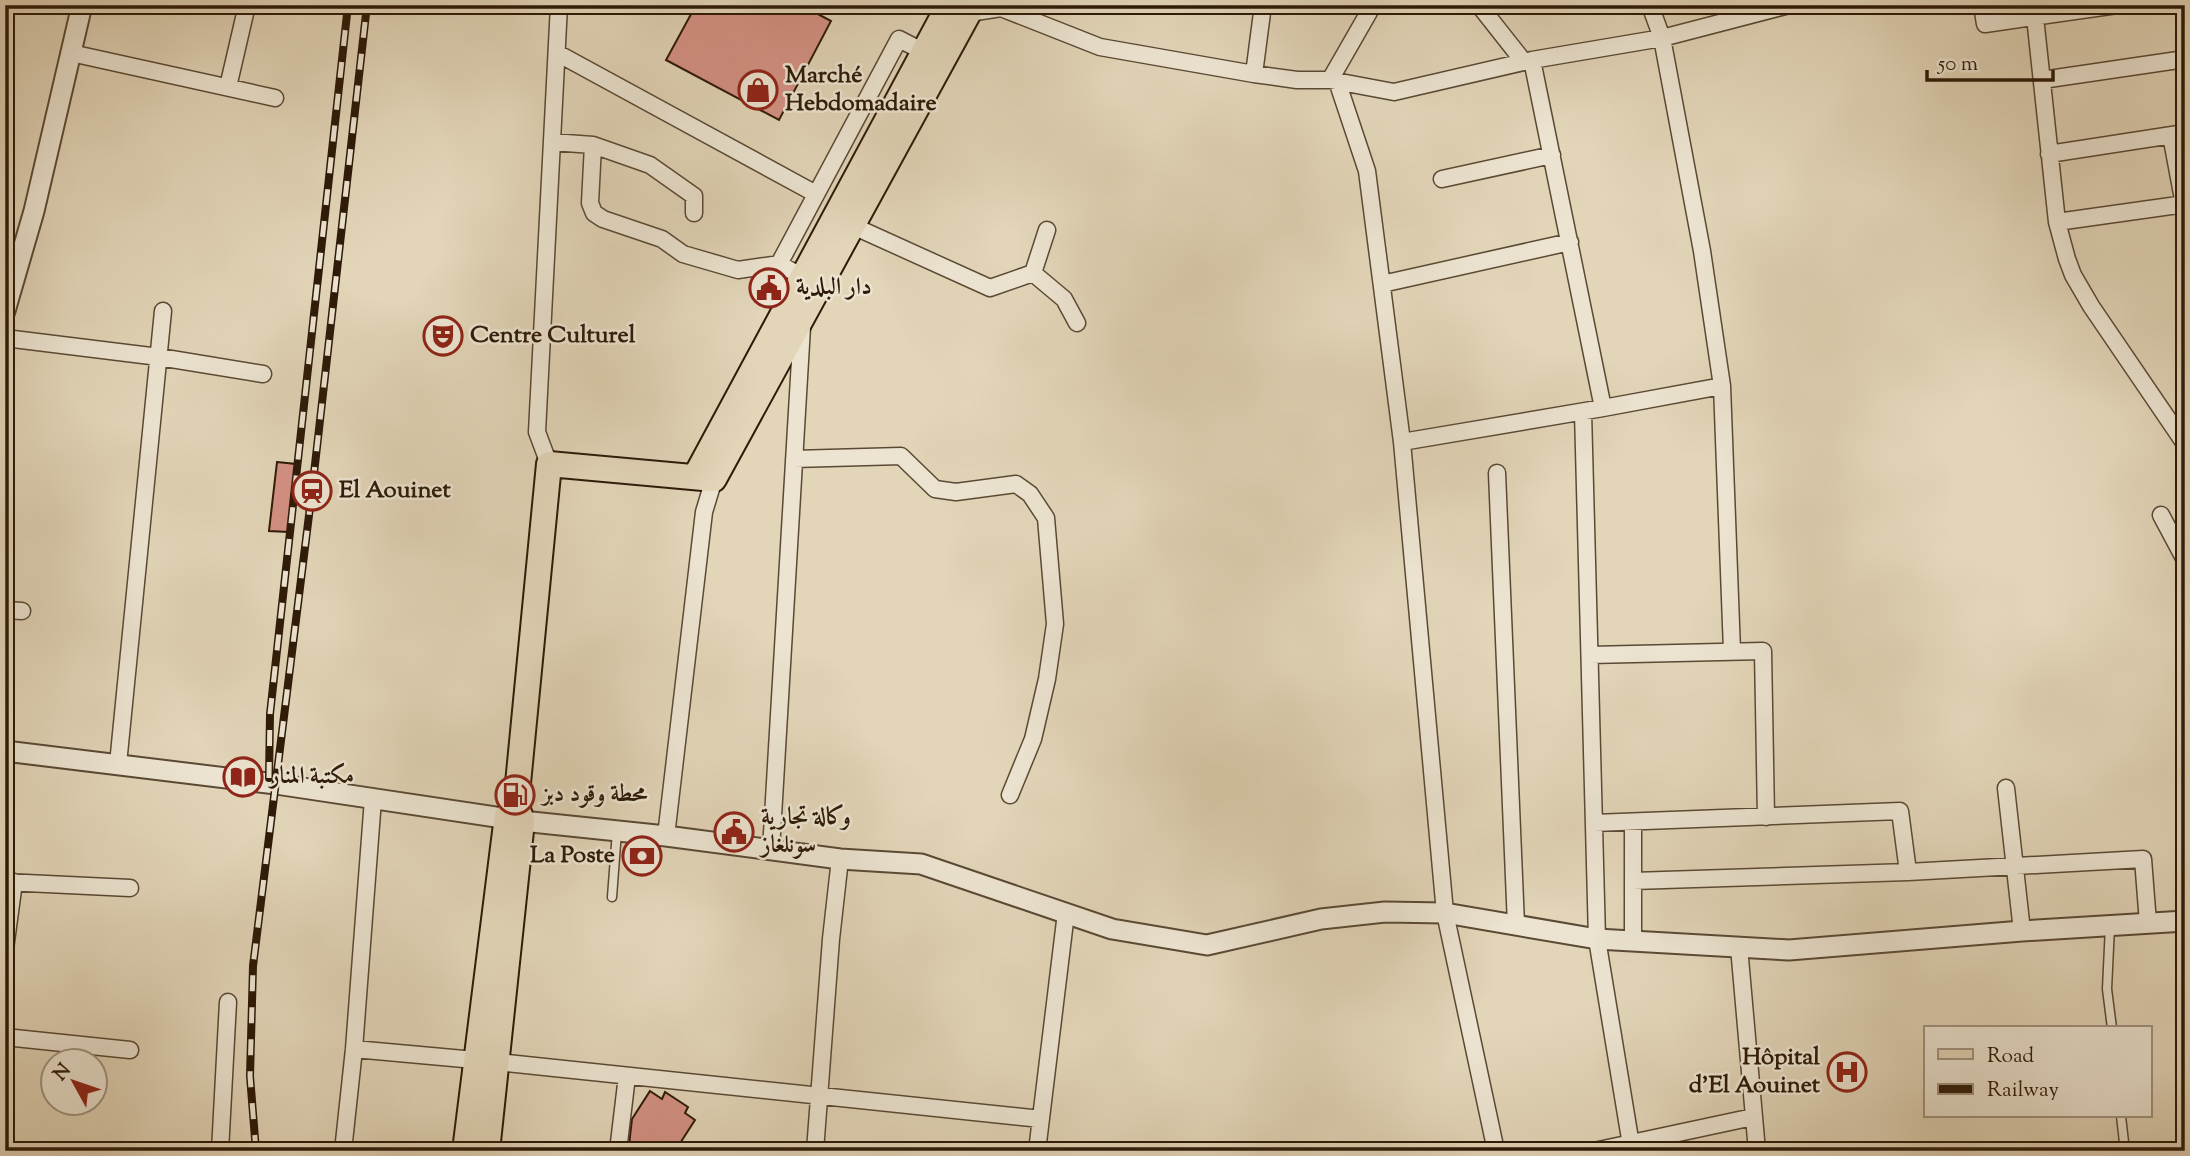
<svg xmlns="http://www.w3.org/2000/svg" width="2190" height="1156" font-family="'Sorts Mill Goudy',Amiri,serif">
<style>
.building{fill:#d49184;stroke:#2d1a08;stroke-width:2}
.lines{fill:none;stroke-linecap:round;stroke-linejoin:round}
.service-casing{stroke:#5a4934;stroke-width:11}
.minor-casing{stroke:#5a4934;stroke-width:19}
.tertiary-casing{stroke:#5a4934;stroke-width:23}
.primary-casing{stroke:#2d1a08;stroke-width:28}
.service{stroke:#ece4d1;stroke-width:8}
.minor{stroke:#ece4d1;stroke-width:16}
.tertiary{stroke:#ece4d1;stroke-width:19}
.primary{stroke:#e2d5b8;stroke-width:24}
.rail-casing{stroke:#2d1a08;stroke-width:8}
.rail{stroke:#ece4d1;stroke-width:5;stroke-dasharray:16;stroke-linecap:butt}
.labels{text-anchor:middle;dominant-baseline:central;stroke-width:5;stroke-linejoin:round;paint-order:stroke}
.poi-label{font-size:24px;font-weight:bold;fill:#2d1a08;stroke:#ece4d1;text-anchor:start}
</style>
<rect width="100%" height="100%" fill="#e2d5b8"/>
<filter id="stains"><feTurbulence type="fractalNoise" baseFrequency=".00286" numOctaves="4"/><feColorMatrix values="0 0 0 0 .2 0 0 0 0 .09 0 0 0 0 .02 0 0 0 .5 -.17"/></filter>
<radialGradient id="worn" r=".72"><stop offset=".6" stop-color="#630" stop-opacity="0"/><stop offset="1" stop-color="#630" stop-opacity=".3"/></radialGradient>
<path class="building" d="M696,5H801L831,21L779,120L666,60Z
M277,462L296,464L288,532L269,531Z
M650,1091L662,1099L665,1092L688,1107L685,1113L695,1120L675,1151H639L629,1145L632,1119Z"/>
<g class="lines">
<g class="service-casing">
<path id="service" d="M612,897L617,831
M2110,926L2107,989L2112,1028
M2121,1116L2125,1151"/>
</g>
<g class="minor-casing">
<path id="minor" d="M931,5L946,12L969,13L1001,8L1100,47L1254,74L1297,80H1330L1394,92L1532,60L1662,38L1789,5
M1479,5L1524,62
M1650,5L1662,38L1702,251L1722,386L1732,651
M1982,5L1985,24L2117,5
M2035,17L2057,222L2067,259L2073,275L2091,306L2185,444
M71,53L275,98
M557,53L816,194
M1532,60L1603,408
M1254,74L1263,5
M1330,80L1373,5
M2042,80L2185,59
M1337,81L1367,171L1402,442L1445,913L1496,1151
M228,87L247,5
M2171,135L2185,210
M552,142L593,145L650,165L694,196V213
M593,145L590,203L594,213L603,219L662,239L683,254L738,270L779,264
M2049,154L2185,133
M1442,179L1552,155
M2057,222L2185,204
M853,226L990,288L1033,273L1047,230
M1033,273L1064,299L1077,323
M803,277L779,264L899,39L924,52
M1382,284L1570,242
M5,338L159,357L263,374
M1583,412L1597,939L1632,1151
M1402,442L1603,408L1722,386
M794,459L901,456L935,489L956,492L1016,484L1030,494L1046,518L1055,624L1047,679L1033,739L1010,795
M549,464L537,432L559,5
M1497,473L1516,925
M2161,515L2185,560
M5,610L22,611
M1590,655L1763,651L1766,817
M118,764L163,311
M2006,788L2022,931
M1633,822V941
M1594,823L1900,811L1908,872
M666,836L704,512L714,479
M771,850L802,327
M1633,881L1908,872L2143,859L2148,923
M5,882L130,888
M1739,947L1757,1151
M5,949L14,882
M5,1037L130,1050
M354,1049L497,1062L1041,1119
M220,1151L228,1002
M343,1151L354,1049L373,799
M618,1151L627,1076
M815,1151L831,939L840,859
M1037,1151L1066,913
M1594,1151L1753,1117"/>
</g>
<g class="tertiary-casing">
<path id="tertiary" d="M5,311L34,211L82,5
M5,751L276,784L522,821L666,836L840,859L921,864L1112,929L1207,945L1321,919L1385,912L1445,913L1597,939L1789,950L2022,931L2185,921"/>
</g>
<g class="primary-casing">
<path id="primary" d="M695,477L949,5
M465,1151L507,816
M487,1151L522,821L516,804L549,464L714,479L973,5"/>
</g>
<use href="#service" class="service"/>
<use href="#minor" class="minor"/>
<use href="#tertiary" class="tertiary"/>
<use href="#primary" class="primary"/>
<g class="rail-casing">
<path id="rail" d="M269,778L270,714L348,5
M256,1151L250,1076L253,966L312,491L367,5"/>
</g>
<use href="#rail" class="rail"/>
</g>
<defs>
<g id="shop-ring" transform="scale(2.0125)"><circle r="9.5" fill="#ece4d1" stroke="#8f2418" stroke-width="1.5"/><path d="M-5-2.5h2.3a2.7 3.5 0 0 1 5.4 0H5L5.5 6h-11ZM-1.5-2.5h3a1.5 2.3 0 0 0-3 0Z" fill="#8f2418"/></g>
<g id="civic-ring" transform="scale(2.0125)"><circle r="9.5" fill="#ece4d1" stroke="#8f2418" stroke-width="1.5"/><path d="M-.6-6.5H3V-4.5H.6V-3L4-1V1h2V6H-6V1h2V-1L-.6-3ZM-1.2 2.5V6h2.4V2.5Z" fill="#8f2418"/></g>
<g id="theatre-ring" transform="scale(2.0125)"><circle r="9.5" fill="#ece4d1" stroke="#8f2418" stroke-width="1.5"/><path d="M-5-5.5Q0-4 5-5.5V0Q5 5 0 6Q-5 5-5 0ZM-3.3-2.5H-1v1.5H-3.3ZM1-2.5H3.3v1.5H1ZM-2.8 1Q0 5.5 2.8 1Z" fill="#8f2418"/></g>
<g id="station-ring" transform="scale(2.0125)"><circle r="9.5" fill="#ece4d1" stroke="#8f2418" stroke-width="1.5"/><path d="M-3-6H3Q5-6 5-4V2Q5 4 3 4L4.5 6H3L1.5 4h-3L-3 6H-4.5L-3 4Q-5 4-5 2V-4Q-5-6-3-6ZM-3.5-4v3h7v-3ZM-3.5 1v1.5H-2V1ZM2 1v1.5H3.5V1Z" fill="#8f2418"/></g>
<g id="library-ring" transform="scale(2.0125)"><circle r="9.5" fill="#ece4d1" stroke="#8f2418" stroke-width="1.5"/><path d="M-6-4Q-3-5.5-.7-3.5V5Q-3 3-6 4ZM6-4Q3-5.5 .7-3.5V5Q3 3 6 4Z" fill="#8f2418"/></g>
<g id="fuel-ring" transform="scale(2.0125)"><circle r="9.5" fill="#ece4d1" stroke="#8f2418" stroke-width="1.5"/><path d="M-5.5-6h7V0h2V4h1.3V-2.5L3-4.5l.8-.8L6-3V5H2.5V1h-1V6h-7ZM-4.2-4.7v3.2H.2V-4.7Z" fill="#8f2418"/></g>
<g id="bank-ring" transform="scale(2.0125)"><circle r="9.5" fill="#ece4d1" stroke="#8f2418" stroke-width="1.5"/><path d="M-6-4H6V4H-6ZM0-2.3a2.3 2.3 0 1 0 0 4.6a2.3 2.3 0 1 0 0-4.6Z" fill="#8f2418"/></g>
<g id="hospital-ring" transform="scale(2.0125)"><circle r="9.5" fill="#ece4d1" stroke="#8f2418" stroke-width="1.5"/><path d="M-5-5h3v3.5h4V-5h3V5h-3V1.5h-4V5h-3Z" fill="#8f2418"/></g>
</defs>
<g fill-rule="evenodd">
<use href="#shop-ring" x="758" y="90"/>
<use href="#civic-ring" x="769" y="288"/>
<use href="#theatre-ring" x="443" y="336"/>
<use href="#station-ring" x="312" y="491"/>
<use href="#library-ring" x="243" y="777"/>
<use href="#fuel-ring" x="515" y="795"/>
<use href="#civic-ring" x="734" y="832"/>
<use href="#bank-ring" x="642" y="856"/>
<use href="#hospital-ring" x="1847" y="1072"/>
</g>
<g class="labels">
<g class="poi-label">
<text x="785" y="76">Marché<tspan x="785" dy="28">Hebdomadaire</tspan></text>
<text x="796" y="288">دار البلدية</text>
<text x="470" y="336">Centre Culturel</text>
<text x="339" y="491">El Aouinet</text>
<text x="270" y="777">مكتبة المنار</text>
<text x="542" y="795">محطة وقود دبز</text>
<text x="761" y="818">وكالة تجارية<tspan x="761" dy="28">سونلغاز</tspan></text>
<text x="615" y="856" text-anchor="end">La Poste</text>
<text x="1820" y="1058" text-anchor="end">Hôpital<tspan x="1820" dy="28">d'El Aouinet</tspan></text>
</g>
</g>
<rect width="2190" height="1156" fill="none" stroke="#e2d5b8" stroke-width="28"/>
<rect x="7" y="7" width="2176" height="1142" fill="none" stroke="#2d1a08" stroke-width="3.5"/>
<rect x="14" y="14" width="2162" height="1128" fill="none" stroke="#2d1a08" stroke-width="2"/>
<rect x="1924" y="1026" width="228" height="91" fill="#ece4d1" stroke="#a09381" stroke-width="2"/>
<rect x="1938" y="1049" width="35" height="10" fill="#e2d5b8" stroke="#a09381" stroke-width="2"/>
<text x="1987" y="1062" font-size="21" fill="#2d1a08">Road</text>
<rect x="1938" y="1084" width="35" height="10" fill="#2d1a08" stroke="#a09381" stroke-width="2"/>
<text x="1987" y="1096" font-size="21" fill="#2d1a08">Railway</text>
<g transform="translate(74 1082) rotate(310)"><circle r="33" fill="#ece4d1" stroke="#a09381" stroke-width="2"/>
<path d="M0-5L12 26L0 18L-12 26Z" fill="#8f2418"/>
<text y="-10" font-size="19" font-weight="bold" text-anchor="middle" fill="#2d1a08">N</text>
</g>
<path d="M1927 70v10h126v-10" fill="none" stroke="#2d1a08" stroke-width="3.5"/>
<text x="1938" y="70" font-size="21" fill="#2d1a08" stroke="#ece4d1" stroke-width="5" paint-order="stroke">50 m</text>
<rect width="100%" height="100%" filter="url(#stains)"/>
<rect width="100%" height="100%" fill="url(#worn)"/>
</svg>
